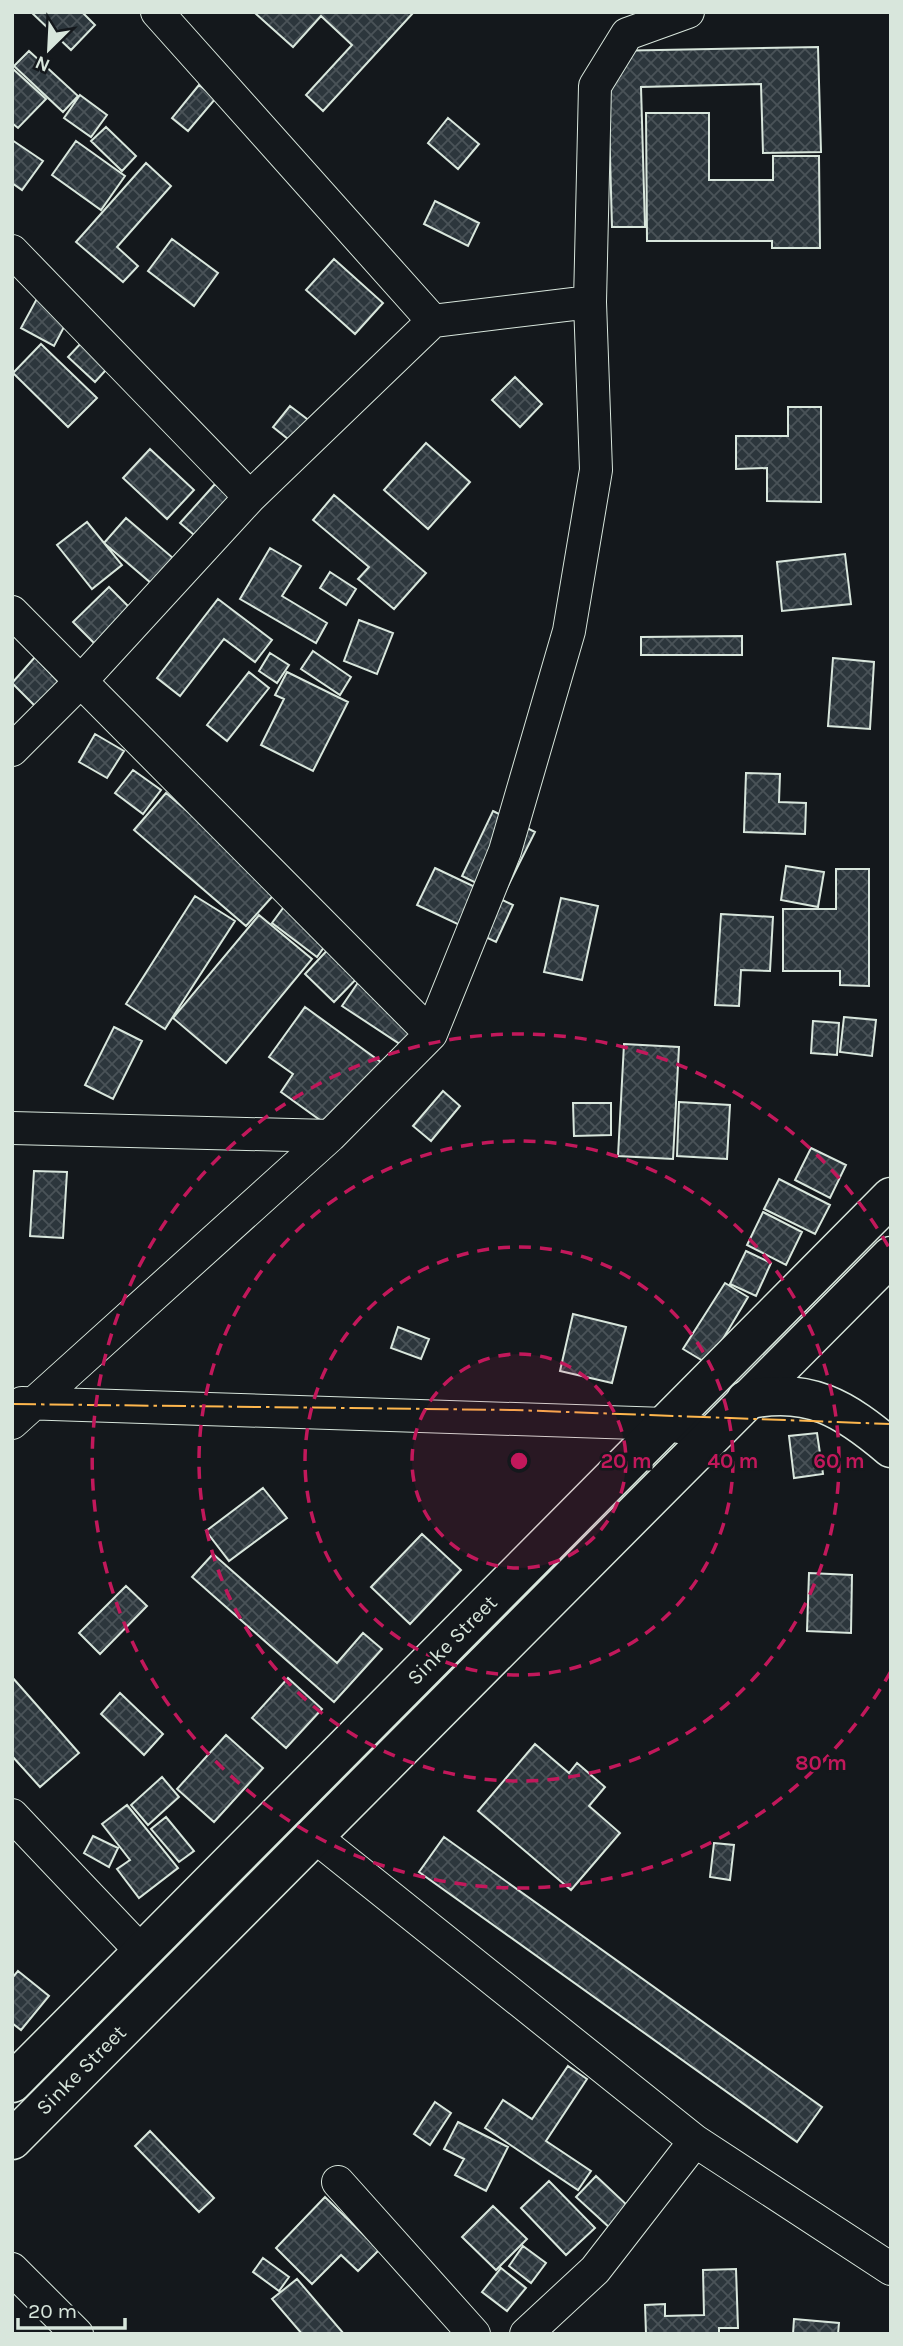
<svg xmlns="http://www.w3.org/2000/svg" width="903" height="2346" font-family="Karla,sans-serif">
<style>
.building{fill:url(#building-cross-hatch);stroke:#d8e6dc;stroke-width:2}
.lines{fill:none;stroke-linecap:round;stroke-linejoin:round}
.minor-casing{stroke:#d8e6dc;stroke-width:34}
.tertiary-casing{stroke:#d8e6dc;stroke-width:41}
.primary-casing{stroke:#d8e6dc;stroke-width:41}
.minor{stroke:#14181c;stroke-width:32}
.tertiary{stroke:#14181c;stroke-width:38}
.primary{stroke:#14181c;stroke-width:38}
.power{stroke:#ffb74d;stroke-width:2;stroke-dasharray:24 5 3.5 5;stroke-linecap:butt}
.ring{fill:none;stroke:#c2185b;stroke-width:3.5;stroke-dasharray:12 9}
.labels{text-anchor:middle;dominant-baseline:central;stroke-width:5;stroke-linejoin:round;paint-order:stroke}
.street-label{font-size:21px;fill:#d8e6dc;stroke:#14181c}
.centre{fill:#c2185b;stroke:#14181c;stroke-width:3.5}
.ring-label{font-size:21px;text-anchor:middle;font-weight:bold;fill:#c2185b;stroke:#14181c;stroke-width:5;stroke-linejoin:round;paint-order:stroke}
</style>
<defs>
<pattern id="building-cross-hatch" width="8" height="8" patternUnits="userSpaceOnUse" patternTransform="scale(1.75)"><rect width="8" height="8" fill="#2c363c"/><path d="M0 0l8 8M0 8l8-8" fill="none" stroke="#4a5358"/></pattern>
</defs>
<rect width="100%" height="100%" fill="#14181c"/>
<path class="building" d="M31,12H82L95,25L71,50Z
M258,12H412L413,13L323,111L306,95L352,45L321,16L293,47L256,14Z
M818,47L821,152L763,153L761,84L641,87L645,227H612L607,51Z
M29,51L78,96L63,112L14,66Z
M12,68L46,99L18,128L12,123Z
M199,85L216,98L188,131L172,118Z
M80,95L107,115L91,137L64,118Z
M646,113H709V180H773V156H819L820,248H772V241H647Z
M448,118L479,144L458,169L428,143Z
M106,127L136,156L122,171L91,141Z
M12,140L43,161L22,190L12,183Z
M76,141L125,176L101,210L52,175Z
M146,163L171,186L117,247L138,266L123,282L76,242Z
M435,201L479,223L468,246L424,224Z
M172,239L218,273L194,306L148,271Z
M334,259L383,303L355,334L306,290Z
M40,293L73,310L54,346L21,328Z
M98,325L124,350L95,382L68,357Z
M41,344L97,398L68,427L13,373Z
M515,377L542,404L520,427L492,400Z
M290,406L311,422L293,443L273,427Z
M788,407H821V502L767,501V468L736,469V436H788Z
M426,443L470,482L428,529L384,490Z
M150,449L194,490L167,519L123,478Z
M215,484L234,501L200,540L180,523Z
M334,495L426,573L394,609L358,579L369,567L313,520Z
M126,518L173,558L151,583L104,543Z
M87,522L122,565L92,589L57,545Z
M270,548L301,566L282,596L327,623L316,643L240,599Z
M845,554L851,604L782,611L777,562Z
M330,572L356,589L346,605L320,588Z
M109,587L140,618L105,654L73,622Z
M218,599L272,640L255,662L224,639L180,696L157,678Z
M359,620L393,633L377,674L344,661Z
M742,636V655H641V637Z
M313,651L351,677L340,695L301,669Z
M270,653L289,665L277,683L259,671Z
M35,657L68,692L44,715L12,683Z
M833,658L874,662L870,729L828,726Z
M249,672L269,688L227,741L207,725Z
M287,672L348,702L313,771L261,745L284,699L275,695Z
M95,734L124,751L107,778L79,762Z
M133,770L161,790L143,814L115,793Z
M746,773L780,774L779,802L806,803L805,834L744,832Z
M166,793L279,889L246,926L134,830Z
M493,811L535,832L503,896L462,876Z
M786,866L824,872L818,907L781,900Z
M435,868L513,905L496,942L417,905Z
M836,869H869V986L840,985V971H783V909H836Z
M195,896L235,921L165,1029L126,1004Z
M561,898L598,906L582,980L544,972Z
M289,900L334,933L317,957L272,923Z
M721,914L773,917L770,971L741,970L739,1006L715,1005Z
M259,915L312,959L226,1063L173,1018Z
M334,943L364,971L334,1002L305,974Z
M359,981L429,1026L412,1052L342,1006Z
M305,1007L389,1068L341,1135L281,1092L293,1074L269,1057Z
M844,1017L876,1020L872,1056L840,1052Z
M813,1021L839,1023L837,1055L811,1053Z
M114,1027L142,1041L113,1099L85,1085Z
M624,1044L679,1047L673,1159L618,1156Z
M443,1091L460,1106L431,1141L413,1126Z
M679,1102L730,1105L727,1159L677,1156Z
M573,1103H611V1135L574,1136Z
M811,1148L846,1165L830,1198L795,1180Z
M34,1171L67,1172L63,1238L30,1236Z
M779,1179L830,1205L815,1234L764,1209Z
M763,1212L802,1232L786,1265L747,1245Z
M746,1251L771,1263L756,1296L730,1284Z
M725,1283L748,1297L708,1364L683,1349Z
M573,1314L626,1327L612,1383L560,1371Z
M398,1327L429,1339L421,1359L391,1348Z
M817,1433L823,1474L794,1478L789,1436Z
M263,1488L287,1518L229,1561L206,1531Z
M422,1534L461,1570L410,1624L371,1587Z
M213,1554L337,1663L363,1633L382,1649L334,1702L192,1577Z
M809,1573L852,1575L851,1633L807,1631Z
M126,1586L147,1606L100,1654L79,1633Z
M12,1677L79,1753L40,1787L12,1756Z
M288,1678L322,1709L286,1748L252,1718Z
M120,1693L163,1734L144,1755L101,1714Z
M226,1735L263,1768L214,1822L177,1789Z
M535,1744L569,1773L577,1763L605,1787L589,1806L620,1833L571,1890L478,1811Z
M162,1777L179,1797L148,1825L131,1805Z
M127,1805L178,1868L139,1898L117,1869L130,1860L102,1824Z
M166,1817L194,1851L179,1862L151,1829Z
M93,1836L118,1848L109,1867L84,1853Z
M444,1837L822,2107L797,2142L419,1872Z
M714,1843L734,1845L730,1880L710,1877Z
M18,1971L49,1996L21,2030L12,2023V1978Z
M568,2066L587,2079L546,2141L591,2171L578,2190L485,2128L503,2100L532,2119Z
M435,2102L451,2113L430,2145L414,2134Z
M458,2122L508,2147L486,2191L455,2175L464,2159L444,2149Z
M150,2131L214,2198L199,2212L135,2146Z
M596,2176L629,2207L610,2228L576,2197Z
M549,2181L595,2228L566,2255L521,2208Z
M325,2197L379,2250L358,2271L341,2255L312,2284L276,2248Z
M493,2206L527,2239L496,2270L462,2237Z
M523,2246L546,2263L531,2283L509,2266Z
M263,2258L289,2277L279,2291L253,2272Z
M501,2268L526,2288L507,2311L482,2292Z
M736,2269L738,2328H719V2334H646L645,2305L665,2304V2316L704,2315L703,2270Z
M297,2279L344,2334H302L272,2299Z
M794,2319L839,2323L838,2334H793Z"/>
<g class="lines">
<g class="minor-casing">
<path id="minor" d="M157,12L433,321
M12,251L250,497
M12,612L431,1034
M12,750L81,681L250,497L433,321L590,302
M12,1128L330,1136
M22,1403L666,1424L712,1434
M12,1423L330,1136L431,1034L505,851L569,631L596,470L590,302L595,86L627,34L688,12
M12,1815L142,1952
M314,1836L695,2141L891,2269
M338,2182L474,2334
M12,2269L77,2334
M526,2334L595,2270L695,2141"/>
</g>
<g class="tertiary-casing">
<path id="tertiary" d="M12,2083L891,1197
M12,2140L891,1256"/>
</g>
<g class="primary-casing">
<path id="primary" d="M746,1400C809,1386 845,1409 891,1448"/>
</g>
<use href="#minor" class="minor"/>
<use href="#tertiary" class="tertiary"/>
<use href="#primary" class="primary"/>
<path class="power" d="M12,1404L514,1410L891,1424"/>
</g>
<circle cx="519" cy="1461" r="107" fill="#c2185b" fill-opacity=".12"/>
<g class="ring">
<circle cx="519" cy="1461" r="107"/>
<circle cx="519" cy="1461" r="214"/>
<circle cx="519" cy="1461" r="320"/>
<path d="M891 1671A427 427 0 1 1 891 1251"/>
</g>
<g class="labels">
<g class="street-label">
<text transform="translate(452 1640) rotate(-45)">Sinke Street</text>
<text transform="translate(81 2070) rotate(-45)">Sinke Street</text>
</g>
</g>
<circle cx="519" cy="1461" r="10" class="centre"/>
<g class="ring-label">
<text x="626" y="1468">20 m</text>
<text x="733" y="1468">40 m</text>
<text x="839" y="1468">60 m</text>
<text x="821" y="1770">80 m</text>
</g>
<rect width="903" height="2346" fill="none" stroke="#d8e6dc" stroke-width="28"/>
<g transform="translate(49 49) rotate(204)" stroke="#14181c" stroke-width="5" paint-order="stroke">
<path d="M0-5L12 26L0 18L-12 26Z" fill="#d8e6dc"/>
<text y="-10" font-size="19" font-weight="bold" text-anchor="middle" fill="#d8e6dc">N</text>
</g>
<path d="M18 2318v10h107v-10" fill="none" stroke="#d8e6dc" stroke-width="3.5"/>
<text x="28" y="2318" font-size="21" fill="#d8e6dc" stroke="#14181c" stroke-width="5" paint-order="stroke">20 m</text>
</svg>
